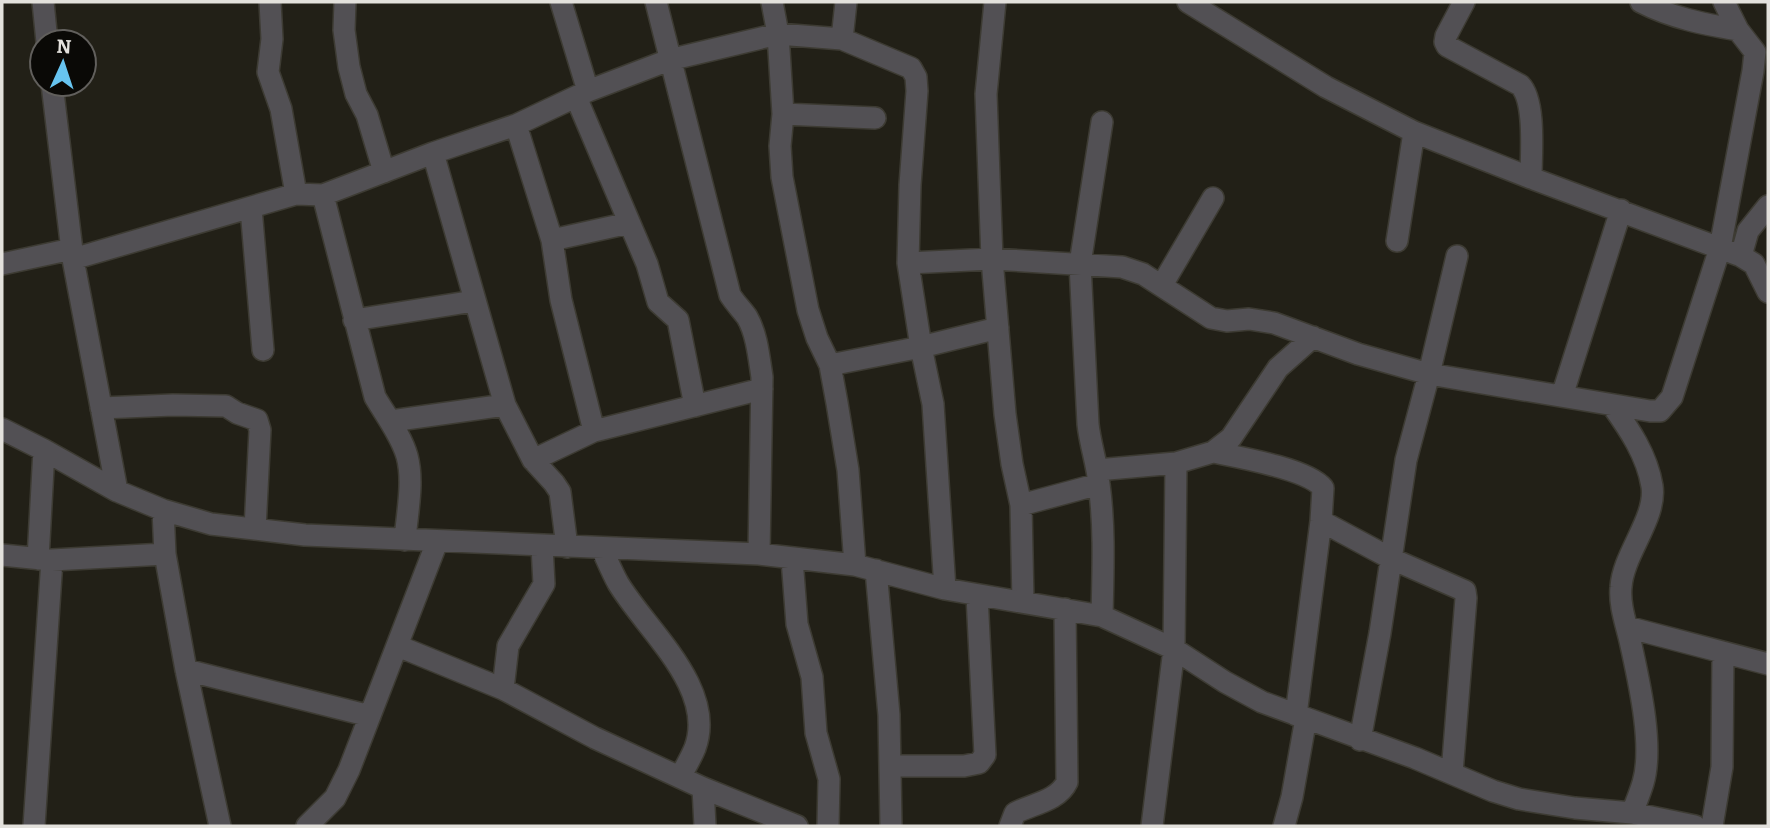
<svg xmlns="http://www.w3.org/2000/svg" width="1770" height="828" font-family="Bitter,serif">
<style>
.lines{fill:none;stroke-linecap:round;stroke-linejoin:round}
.minor-casing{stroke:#3d3b33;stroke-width:24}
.minor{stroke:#525054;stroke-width:21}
</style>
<rect width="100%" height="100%" fill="#222017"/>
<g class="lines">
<g class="minor-casing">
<path id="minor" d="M43,2L47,42
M270,2L272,39L268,72L281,109L296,194
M345,2L344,30L349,67L356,94L367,115L384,172
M561,2L588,91
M656,2L730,295C735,303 742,310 747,317C757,334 759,358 762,377L759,554
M772,2L778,34L783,114L780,146L782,177L808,310L817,338L830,365L837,403L848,470L855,565
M995,2L986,94L992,259L1005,414L1012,464L1021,505L1023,602
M1188,2L1326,87L1414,132L1531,178L1741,256L1754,264L1768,292
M1464,2L1446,36L1445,42L1447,46L1520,85C1536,101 1531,155 1531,178
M1641,2C1672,18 1704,24 1738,30
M842,39L846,2
M52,84L73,259L117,491
M576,97L647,264L658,302L678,320L695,406
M783,114L875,118
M1102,122L1080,264L1088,424C1090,444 1097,463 1099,484C1105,528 1103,572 1102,616
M516,125L552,240L561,300L594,431
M433,153L505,405L533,460L554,483L560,492L567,547
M323,195L375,397C386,416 401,435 407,456C414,482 407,513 405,540
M251,208L263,350
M552,240L629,223
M1397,241L1414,132
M1741,256L1748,231L1768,206
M73,259L296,194L323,195L433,153L516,125L588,91L669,60L778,34L842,39L911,68L916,77L917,91L910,185L908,263L921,347L933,404L945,589
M908,263L992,259L1122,267L1143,274L1211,318L1227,321L1249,319L1274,323L1358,354L1429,374L1650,411H1660L1672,397L1720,248L1753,71L1755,52L1738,30L1724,2
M2,264L72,249
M1162,285L1213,198
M354,320L474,301
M830,365L921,347L998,328
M1562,396L1621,210
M1612,405C1629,429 1647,455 1652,486C1657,518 1623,554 1621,587C1619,606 1627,626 1631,645C1639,682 1654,746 1643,783C1640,793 1636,803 1632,813
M101,408L173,405L226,406L237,413L257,420L260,430L255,529
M391,421L505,405
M2,429L44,450L117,491L163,510L211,524L305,535L759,554L855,565L945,589L1102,616L1174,649L1225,682L1262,702L1415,758L1493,791L1519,799L1575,808L1632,813L1695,826
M1213,452C1238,457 1308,469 1323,488L1321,521L1296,715
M533,460L594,431L762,389
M1097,470L1176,463L1213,452L1231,438L1278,368L1313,337
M1021,505L1099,484
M163,510L165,554L186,670L220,826
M1321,521L1392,559L1465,591L1466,598L1452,773
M602,549C607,560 612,572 618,583C646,630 717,688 695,748C691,758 685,768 680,777
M2,555L52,560L165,554
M38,559L44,450
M792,559L797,624L812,677L816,733L829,779L828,826
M876,570L889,715L891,826
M1627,627L1768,664
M398,646L503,689L595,738L703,788L797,826
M186,670L370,716
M503,689L508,646L544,584L542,546
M1360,740L1380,633L1406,460L1429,374L1457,256
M890,766H964L979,763L985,755L977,596
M703,788L705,826
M34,826L52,560
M307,826L335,798L349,770L437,542
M1010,826L1015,813C1032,804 1058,801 1067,782L1065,609
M1152,826L1174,649L1176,463
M1284,826L1292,797L1306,718
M1712,826L1722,767L1723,653"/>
</g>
<use href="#minor" class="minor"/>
</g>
<rect width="1770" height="828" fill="none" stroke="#e3e1dc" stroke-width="7"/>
<g transform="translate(63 63) rotate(3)"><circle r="33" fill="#0a0906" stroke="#615f5c" stroke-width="2"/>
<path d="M0-5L12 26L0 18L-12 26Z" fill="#67c4f0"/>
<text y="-10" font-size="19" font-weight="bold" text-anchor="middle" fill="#e3e1dc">N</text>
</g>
</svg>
